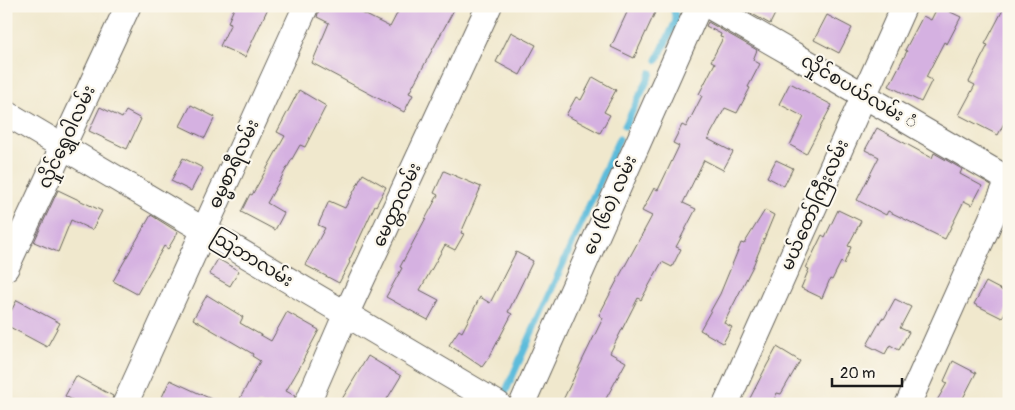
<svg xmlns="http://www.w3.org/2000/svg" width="1015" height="410" font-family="Pangolin,'Noto Sans Myanmar',sans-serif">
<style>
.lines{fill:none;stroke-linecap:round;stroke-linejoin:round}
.stream{stroke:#5dbcdb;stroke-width:7}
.building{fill:#d5b1e1}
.street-casing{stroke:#66635a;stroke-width:27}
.street{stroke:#fff;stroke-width:25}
.labels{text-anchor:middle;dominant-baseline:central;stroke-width:4.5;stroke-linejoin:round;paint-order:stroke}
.street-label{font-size:18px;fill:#1c1c1c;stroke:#fbf7ec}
</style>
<rect width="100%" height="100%" fill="#fbf7ec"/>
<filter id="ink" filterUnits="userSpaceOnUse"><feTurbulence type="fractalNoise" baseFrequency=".02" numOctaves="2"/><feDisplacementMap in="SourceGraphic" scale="10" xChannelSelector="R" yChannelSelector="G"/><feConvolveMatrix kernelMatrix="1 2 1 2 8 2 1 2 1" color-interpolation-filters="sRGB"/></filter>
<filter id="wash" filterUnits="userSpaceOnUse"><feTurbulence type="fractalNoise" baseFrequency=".0096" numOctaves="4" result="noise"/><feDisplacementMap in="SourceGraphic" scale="20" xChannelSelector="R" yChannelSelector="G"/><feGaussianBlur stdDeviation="1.12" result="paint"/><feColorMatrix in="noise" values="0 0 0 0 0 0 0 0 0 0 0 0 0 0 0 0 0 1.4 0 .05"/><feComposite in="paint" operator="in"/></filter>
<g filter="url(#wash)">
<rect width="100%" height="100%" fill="#f0e8cd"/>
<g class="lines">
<path class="stream" d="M657,60L676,21L673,6
M625,126L651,73
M504,395L619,139"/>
</g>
<g id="blocks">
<path class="building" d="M235,6H269L245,57L220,46L231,23L228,22Z
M320,6H348L390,27L401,6H456L409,93L413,95L404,112L312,63L329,23L317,17Z
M630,6H658L634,58L611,47Z
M738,6H779L770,24Z
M938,6L961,17L947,44L944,42L926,77L932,80L921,102L889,86L907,51L905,50L923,16L931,20Z
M1005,6H1009V113L998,135L959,115L975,85L969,82L988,45L985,44Z
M827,15L852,28L839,53L814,40Z
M708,22L757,50L753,60L760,64L748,87L750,88L737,113L725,108L708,139L733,152L723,170L704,160L683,203L696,209L676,247L681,249L672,267L662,262L641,300L638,298L610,353L626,362L603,404H561L603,318L599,315L620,275L652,216L642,211L654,188L658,190L679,146L673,143L682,125L686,127L702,96L699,94L715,63L711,61L723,38L720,37L721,34L706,26Z
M511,32L536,45L520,75L496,62Z
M593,77L616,90L604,112L610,115L600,133L566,115L576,97L581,100Z
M790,83L832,105L806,154L790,145L804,117L779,104Z
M299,90L326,106L305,147L300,145L267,203L284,213L275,230L241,212L250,194L252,195L285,136L277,132Z
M191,105L215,117L205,138L180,126Z
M100,107L122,118L126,111L141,119L127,149L89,131Z
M877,128L932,158L934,153L962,169L960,174L982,186L972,205L964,201L945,239L888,211L886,215L857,200L879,157L865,150Z
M183,158L203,168L191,191L171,181Z
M776,160L793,168L784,186L767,177Z
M444,171L481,187L461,233L464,234L455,250L445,245L420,290L439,300L428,320L386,297L402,268L400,267L438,195L434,193Z
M363,174L386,187L376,206L375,205L349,261L350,262L339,283L305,265L325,228L318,225L329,201L345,208Z
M58,190L102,211L92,230L71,220L58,252L34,242Z
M765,210L774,215L753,266L724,323L732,327L723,343L700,330L720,294L741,243L744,244Z
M838,210L861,221L848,246L851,247L844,264L841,262L832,280L830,279L822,298L801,288L809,269L806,268L822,235L825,237Z
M151,215L178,232L168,249L164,246L137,294L113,281Z
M516,252L533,261L508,312L512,314L490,356L482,367L449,345L459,330L462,332L480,297L490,303Z
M218,259L239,271L230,286L209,274Z
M986,282L1009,294V305L1002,318L974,304Z
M207,295L243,317L240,323L271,341L287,312L319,330L303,360H304L286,391L295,396L293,404H237L260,361L252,356L253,354L193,319Z
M895,299L911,307L900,328L909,332L899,350L890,345L885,354L867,345L882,318L884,319Z
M17,300L60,323L47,347L6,325V320Z
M777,347L800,361L781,394L777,393L772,404H747L767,365Z
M368,356L401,376L384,404H339Z
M953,361L976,373L960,404H935L947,383L944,381Z
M76,376L113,396L111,404H80L65,396Z
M170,380L222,404H177L162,397Z"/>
</g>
</g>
<g filter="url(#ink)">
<use href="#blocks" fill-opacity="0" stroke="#66635a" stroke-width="1"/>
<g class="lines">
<g class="street-casing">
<path id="street" d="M709,6L810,64L1009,180
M6,113L498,404
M6,268L128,6
M125,404L306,6
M307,404L346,314L489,6
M522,404L699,6
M726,404L904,6
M908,404L1009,179"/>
</g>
<use href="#street" class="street"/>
</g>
</g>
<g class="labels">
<g class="street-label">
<text transform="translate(859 92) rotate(30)">လှိုင်စပယ်လမ်း ံ</text>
<text transform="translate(67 137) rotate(-65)">လှိုင်ရွှေဝါလမ်း</text>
<text transform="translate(234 164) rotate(-65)">ဓမ္မစာရီလမ်း</text>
<text transform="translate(397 205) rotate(-65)">မေတ္တာလမ်း</text>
<text transform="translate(610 205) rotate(-66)">ပေ (၆၀) လမ်း</text>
<text transform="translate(815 205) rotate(-66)">မယ်တော်ကြီးလမ်း</text>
<text transform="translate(252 259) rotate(31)">သြဘာလမ်း</text>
</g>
</g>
<rect width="1015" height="410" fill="none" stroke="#fbf7ec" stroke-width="25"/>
<path d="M832 378v8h70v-8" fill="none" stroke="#1c1c1c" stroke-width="2.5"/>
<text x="840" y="378" font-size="15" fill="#1c1c1c" stroke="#fbf7ec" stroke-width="4" paint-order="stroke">20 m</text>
</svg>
